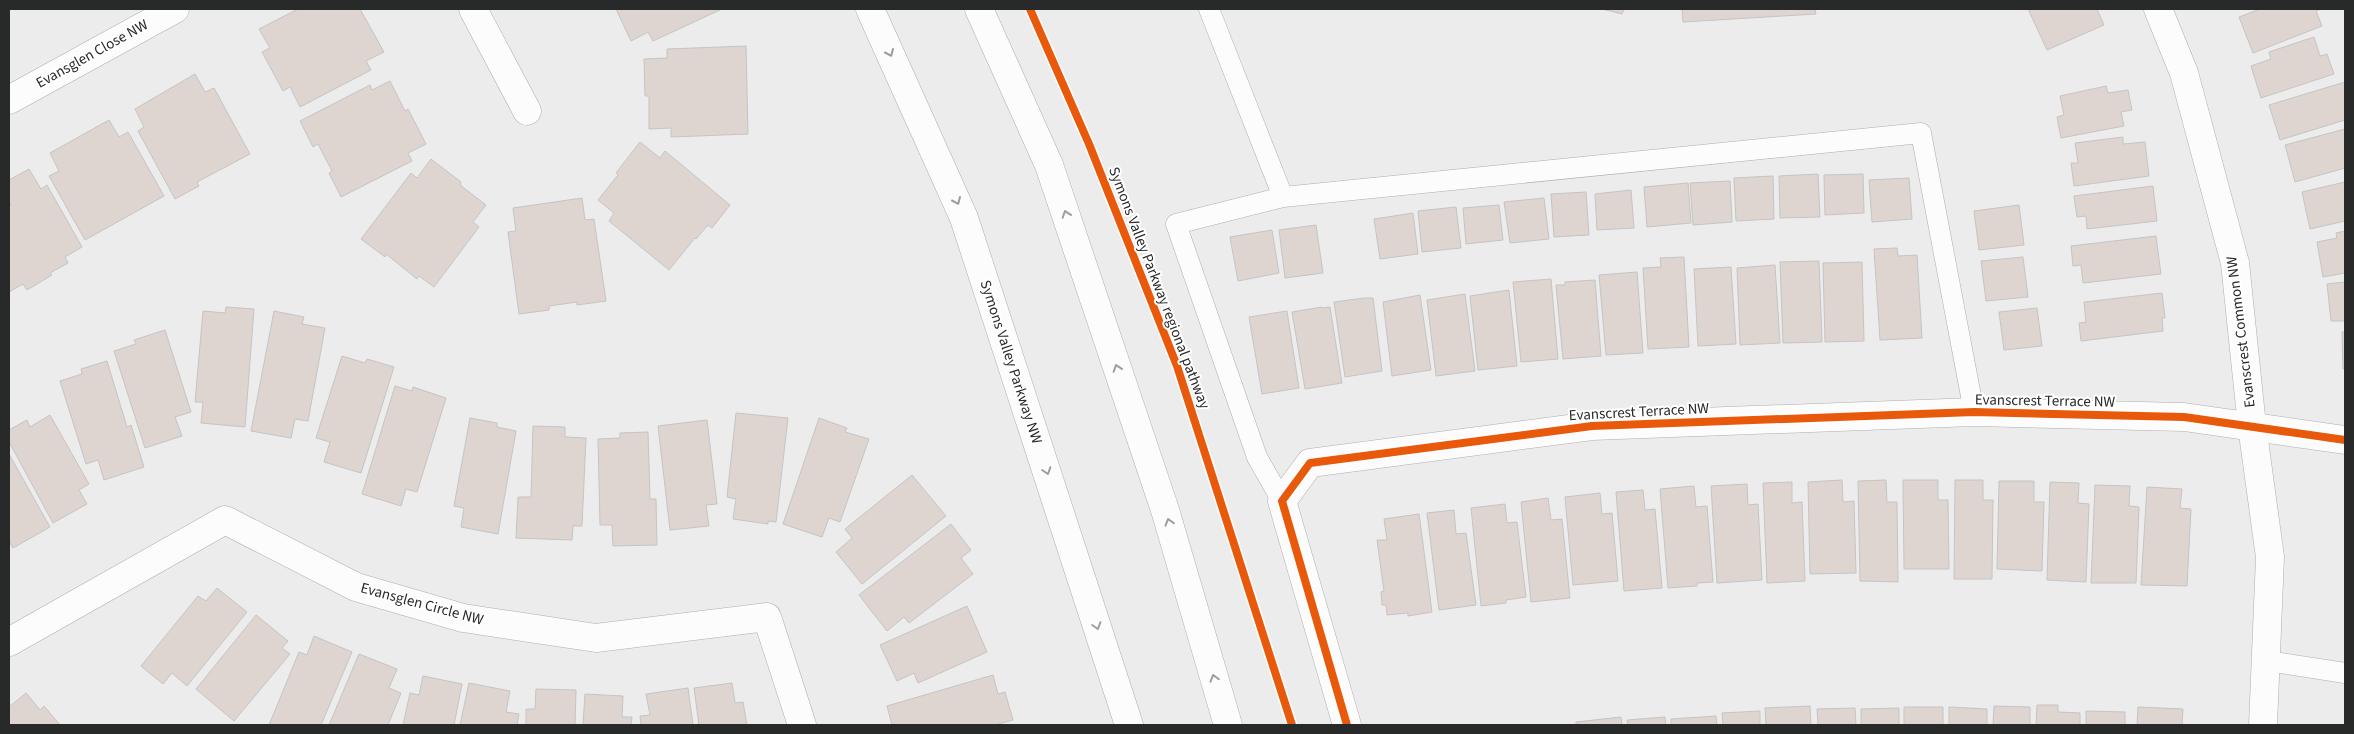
<svg xmlns="http://www.w3.org/2000/svg" width="2354" height="734" font-family="'Source Sans 3',sans-serif">
<style>
.building{fill:#ded5d0;stroke:#c5c4c4}
.lines{fill:none;stroke-linecap:round;stroke-linejoin:round}
.service-casing{stroke:#aeaeae;stroke-width:21}
.minor-casing{stroke:#aeaeae;stroke-width:29}
.secondary-casing{stroke:#aeaeae;stroke-width:29}
.service{stroke:#fcfcfc;stroke-width:20}
.minor{stroke:#fcfcfc;stroke-width:28}
.secondary{stroke:#fcfcfc;stroke-width:28}
.cycleway-casing{stroke:#fff;stroke-width:11}
.cycleway{stroke:#e8590c;stroke-width:8}
.oneway{stroke:#9d9d9d}
.labels{text-anchor:middle;dominant-baseline:central;stroke-width:4;stroke-linejoin:round;paint-order:stroke}
.street-label{font-size:15px;fill:#282929;stroke:#fff}
</style>
<rect width="100%" height="100%" fill="#ececec"/>
<path class="building" d="M298,9H360L384,52L366,61L371,70L300,107L290,87L283,91L262,52L270,48L259,29Z
M616,9H722L653,41L648,32L631,41Z
M1602,9H1624L1622,14Z
M1682,9H1815L1816,14L1683,22Z
M2028,9H2097L2104,25L2047,50Z
M2260,9H2321L2316,11L2322,26L2253,53L2239,17Z
M2314,37L2320,56L2327,54L2334,74L2261,98L2251,66L2271,59L2269,52Z
M746,46L748,134L671,137V128L649,129V96H645L644,59L667,58V49Z
M195,74L205,92L214,88L250,154L197,182L199,186L175,199L138,131L144,127L135,109Z
M390,81L405,111L408,109L426,144L408,153L412,161L341,197L329,173L332,171L318,144L313,147L300,121L370,85L372,90Z
M2345,82V120L2280,140L2269,105Z
M2106,86L2108,93L2128,90L2132,110L2121,112L2124,126L2061,138L2057,117L2064,115L2060,96Z
M109,120L119,137L128,132L164,196L85,240L49,176L59,171L50,153Z
M2345,129V168L2295,182L2285,145Z
M2123,137V144L2145,142L2149,176L2074,186L2071,163H2078L2075,143Z
M640,142L660,158L665,151L730,205L712,228L708,225L696,239L695,238L669,270L609,221L614,213L598,200L618,175L616,173Z
M431,159L461,182L460,185L486,205L473,222L479,227L434,287L419,276L417,279L386,254L385,257L361,239L411,173L417,178Z
M29,169L41,189L47,185L82,247L65,257L68,263L50,273L52,275L27,290L23,284L9,292V207L11,205L9,202V180Z
M1818,174L1820,217L1780,218L1779,176Z
M1863,174L1864,213L1825,215L1824,175Z
M1773,176L1774,219L1736,221L1734,178Z
M1909,178L1912,219L1872,222L1869,180Z
M1730,181L1732,222L1693,225L1690,183Z
M2345,182V221L2310,229L2302,192Z
M1688,183L1691,223L1647,227L1644,187Z
M2153,186L2157,221L2087,229L2086,216L2077,217L2074,196Z
M1631,190L1634,228L1597,230L1595,194Z
M1586,192L1589,235L1554,237L1551,194Z
M582,198L585,220L594,219L606,301L577,305V302L549,306V310L519,314L508,232L516,231L513,208Z
M1544,198L1549,239L1510,243L1504,202Z
M1499,205L1503,240L1466,244L1463,208Z
M2019,205L2024,245L1979,250L1974,211Z
M1456,207L1461,248L1422,252L1418,211Z
M1413,213L1418,254L1380,259L1374,219Z
M1316,225L1323,273L1285,278L1279,230Z
M1272,230L1279,273L1238,281L1230,237Z
M2345,231V273L2323,277L2317,242L2337,238L2336,233Z
M2156,236L2161,274L2083,283L2081,265L2073,266L2071,246Z
M1897,248L1898,256L1917,255L1922,338L1880,340L1874,249Z
M1684,257L1689,347L1648,349L1643,268L1661,267L1660,258Z
M2023,257L2028,297L1986,301L1981,261Z
M1819,261L1822,342L1783,343L1780,262Z
M1862,262L1864,341L1825,342L1823,263Z
M1775,265L1780,343L1740,345L1737,268Z
M1731,267L1736,344L1698,346L1694,269Z
M1637,272L1643,353L1606,355L1599,275Z
M1551,279L1558,359L1521,362L1513,282Z
M1595,280L1601,356L1563,359L1556,285H1565V282Z
M2345,282V321H2331L2327,284Z
M1509,290L1517,366L1478,370L1470,296Z
M2162,293L2165,318H2162L2163,331L2081,341L2079,323L2086,322L2084,302Z
M1465,294L1475,371L1436,376L1427,300Z
M1420,295L1431,370L1392,376L1383,302Z
M1364,298H1373L1382,371L1345,377L1334,302Z
M226,307L254,309L245,427L201,423L203,402H195L203,311L225,313Z
M1322,307V308L1330,307L1342,383L1305,389L1292,312Z
M2037,308L2042,346L2004,350L1999,312Z
M274,311L304,317L302,324L325,328L308,421L295,419L291,438L251,431Z
M1287,311L1299,388L1262,394L1249,317Z
M165,330L191,412L175,417L182,436L145,448L114,351L136,344L134,340Z
M2342,332H2345V369H2343Z
M342,356L365,363L367,359L394,367L361,473L324,462L330,442L316,438Z
M107,361L127,427L131,425L144,467L104,480L98,460L86,464L60,381L82,374L81,369Z
M395,386L412,391L413,387L446,398L417,492L406,489L401,506L362,494Z
M736,413L788,418L776,522L768,521V524L733,519L736,499L727,497Z
M50,415L89,484L79,490L87,504L53,523L9,442V430L27,420L30,427Z
M470,418L497,423V427L516,431L498,534L461,527L464,508L454,506Z
M819,418L847,428L845,432L869,439L840,522L829,518L822,537L783,524Z
M707,420L717,504L706,505L709,526L670,530L658,426Z
M533,426L565,427V437L586,438L582,526H573L572,540L516,538L518,497H531Z
M648,432L650,499H656L657,545L613,546L612,525H600L598,439L620,438V433Z
M9,454L50,527L13,548L9,541Z
M912,475L946,516L862,584L836,552L852,538L845,529Z
M1842,480L1843,502L1854,501L1856,573L1810,574L1808,482Z
M1886,480L1887,502H1897L1898,582L1860,581L1858,481Z
M1903,480H1938V500H1948L1949,569H1904Z
M1955,480H1983V500H1993L1992,579H1954Z
M1999,481H2034V502H2044L2042,571L1997,569Z
M1792,482V503L1802,502L1805,581L1767,583L1763,483Z
M2050,482L2079,483L2078,503L2089,504L2086,582L2047,580Z
M1747,484L1748,505L1758,504L1762,580L1717,583L1711,486Z
M2095,485L2130,486L2129,506L2139,507L2136,583H2091Z
M1694,486L1696,507L1707,506L1713,582L1697,583V586L1668,588L1660,489Z
M2147,487L2182,489L2180,508L2191,509L2187,586L2141,585Z
M1643,490L1645,510L1655,509L1662,588L1624,591L1616,492Z
M1600,493L1602,514L1612,513L1618,581L1573,585L1565,497Z
M1548,498L1551,520L1562,519L1570,598L1531,602L1521,502Z
M1505,504L1507,523L1517,522L1526,597L1506,600V603L1481,606L1471,508Z
M1454,510L1456,534L1466,533L1476,605L1439,610L1427,513Z
M1419,514L1432,612L1408,616V613L1387,615L1386,605H1382L1381,592L1384,591L1377,540H1387L1384,519Z
M951,524L971,550L961,558L973,574L909,623L904,617L887,631L859,595Z
M217,588L247,612L187,686L172,673L163,684L141,666L198,596L206,601Z
M967,606L987,652L918,683L914,673L897,681L880,645Z
M256,615L288,641L282,648L290,654L234,721L196,689Z
M314,636L352,652L321,725H269L299,652L307,655Z
M359,654L397,669L389,688L401,693L388,725H329Z
M993,675L998,694L1005,692L1013,720L995,725H892L887,706Z
M423,676L462,684L454,725H403L410,693L419,695Z
M469,683L510,691L506,712L519,714L517,725H460Z
M732,683L735,703L743,702L747,725H699L694,688Z
M688,688L693,725H641L640,716L650,715L646,694Z
M536,689L576,690L575,725H526V709H535Z
M26,693L40,710L44,706L60,725H9V707Z
M585,694L623,696L622,717H632L631,725H583Z
M2037,705H2058V712L2080,713V725H2036Z
M1810,706L1811,725H1766L1765,708Z
M1994,706L2030,707V725H1993Z
M1904,707H1943V725H1904Z
M1949,707L1987,709V725H1949Z
M2138,707L2183,709L2182,725H2137Z
M1855,708L1856,725H1818L1817,709Z
M1899,708V725H1861V709Z
M1760,711V725H1723L1722,713Z
M2086,711L2125,712V725H2086Z
M1716,716L1717,725H1671V719Z
M1621,717L1622,725H1576V722Z
M1665,717L1666,725H1628L1627,720Z"/>
<g class="lines">
<g class="service-casing">
<path id="service" d="M1209,9L1283,197
M1282,501L1257,457L1176,224L1283,197L1921,133L1974,412
M2267,661L2345,673"/>
</g>
<g class="minor-casing">
<path id="minor" d="M473,9L527,111
M2158,9L2184,73L2235,263L2252,426L2270,557L2263,725
M9,100L175,9
M9,642L225,520L356,587L463,618L596,638L767,617L802,725
M1347,725L1282,501L1310,463L1592,426L1974,412L2184,417L2345,440"/>
</g>
<g class="secondary-casing">
<path id="secondary" d="M870,9L964,218L1129,725
M979,9L1049,165L1165,510L1228,725"/>
</g>
<use href="#service" class="service"/>
<use href="#minor" class="minor"/>
<use href="#secondary" class="secondary"/>
<g class="cycleway-casing">
<path id="cycleway" d="M1030,9L1089,144L1177,366L1292,725
M1347,725L1282,501L1310,463L1592,426L1974,412L2184,417L2345,440"/>
</g>
<use href="#cycleway" class="cycleway"/>
</g>
<defs><path id="oneway-chevron" d="M-2-3.5L2.5 0L-2 3.5" fill="none" stroke-width="1.6" stroke-linecap="round" stroke-linejoin="round" transform="scale(1.25)"/></defs>
<g class="oneway">
<use href="#oneway-chevron" transform="translate(890 53) rotate(66)"/>
<use href="#oneway-chevron" transform="translate(957 201) rotate(66)"/>
<use href="#oneway-chevron" transform="translate(1066 214) rotate(-109)"/>
<use href="#oneway-chevron" transform="translate(1117 368) rotate(-109)"/>
<use href="#oneway-chevron" transform="translate(1047 471) rotate(72)"/>
<use href="#oneway-chevron" transform="translate(1169 522) rotate(-106)"/>
<use href="#oneway-chevron" transform="translate(1097 626) rotate(72)"/>
<use href="#oneway-chevron" transform="translate(1214 678) rotate(-106)"/>
</g>
<g class="labels">
<g class="street-label">
<text transform="translate(92 54) rotate(-29)">Evansglen Close NW</text>
<text transform="translate(1159 288) rotate(69)">Symons Valley Parkway regional pathway</text>
<text transform="translate(2241 332) rotate(-97)">Evanscrest Common NW</text>
<text transform="translate(1011 362) rotate(72)">Symons Valley Parkway NW</text>
<text transform="translate(2045 401) rotate(1)">Evanscrest Terrace NW</text>
<text transform="translate(1639 412) rotate(-3)">Evanscrest Terrace NW</text>
<text transform="translate(422 604) rotate(15)">Evansglen Circle NW</text>
</g>
</g>
<rect width="2354" height="734" fill="none" stroke="#282929" stroke-width="20"/>
</svg>
